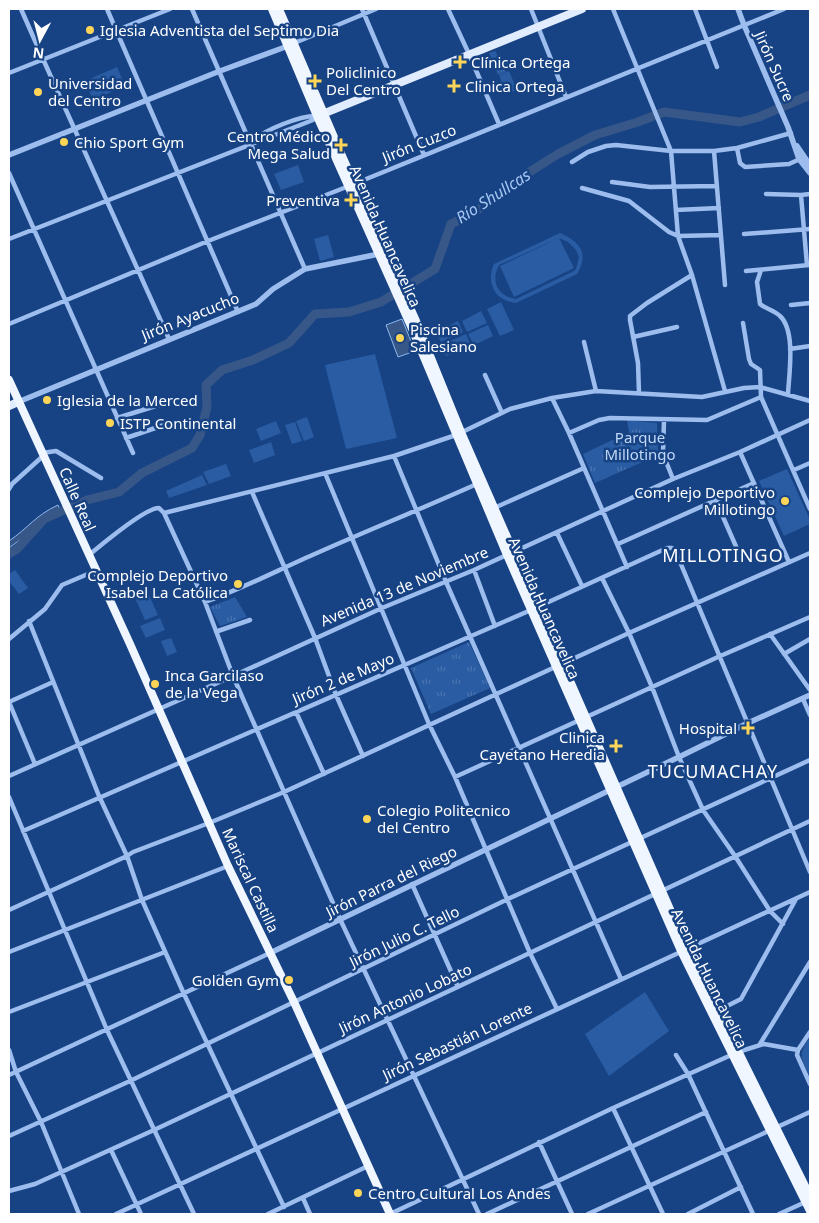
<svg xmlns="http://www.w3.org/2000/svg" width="819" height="1223" font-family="'Noto Sans',sans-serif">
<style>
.grass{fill:url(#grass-tufts)}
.pitch{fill:#2a5ca3;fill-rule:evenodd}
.water{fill:#375788;stroke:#8eb8ef}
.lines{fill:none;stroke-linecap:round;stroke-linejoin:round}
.river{stroke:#375788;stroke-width:9}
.minor{stroke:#9cbded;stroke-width:4.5}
.tertiary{stroke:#9cbded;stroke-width:5.5}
.primary{stroke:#e1ecff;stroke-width:8}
.trunk{stroke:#f0f6ff;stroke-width:8}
.poi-dot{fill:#ffd557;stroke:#174384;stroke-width:2}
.labels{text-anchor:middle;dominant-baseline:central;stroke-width:5;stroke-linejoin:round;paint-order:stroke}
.poi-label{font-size:15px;fill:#fff;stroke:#174384;text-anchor:start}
.street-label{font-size:15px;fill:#fff;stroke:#174384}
.park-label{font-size:15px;fill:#c1d8f9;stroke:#174384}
.water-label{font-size:16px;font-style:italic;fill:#a7c7f4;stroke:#174384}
.quarter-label{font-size:18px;letter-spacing:1px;fill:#fff;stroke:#174384}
</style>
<defs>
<pattern id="grass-tufts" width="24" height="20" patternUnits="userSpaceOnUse" patternTransform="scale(1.25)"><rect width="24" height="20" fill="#2a5ca3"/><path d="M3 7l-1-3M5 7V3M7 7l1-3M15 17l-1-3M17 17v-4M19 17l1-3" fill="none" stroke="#4a74b1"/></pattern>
</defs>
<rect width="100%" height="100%" fill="#174384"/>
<path class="grass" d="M495,51L506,72L498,75L489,53Z
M627,420L657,423L658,455L595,483L583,454L629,432Z
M235,597L247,617L220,626L210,607Z
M469,642L490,688L431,714L411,668Z
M810,1037V1077C801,1056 797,1057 810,1037Z"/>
<path class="pitch" d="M117,67L125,86L93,100L85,81Z
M509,71L517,90L506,94L499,75Z
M298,165L304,182L281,190L274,174Z
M560,233C581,242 589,254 577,274L516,303C494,301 486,282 494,264ZM559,238L568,242L576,250L579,257L576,269L574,271L516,299C498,296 490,282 499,265Z
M328,235L334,257L320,261L314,239Z
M559,238L574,268L514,297L500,266Z
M501,302L514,330L500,336L487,309Z
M481,311L487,323L467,332L462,321Z
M458,321L463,332L441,342L436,332Z
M488,325L493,336L474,345L468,334Z
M466,334L471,346L446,356L441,345Z
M375,354L397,438L346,449L325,365Z
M307,417L314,437L304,441L296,421Z
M276,421L281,433L261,441L256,429Z
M295,422L302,441L292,444L285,425Z
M271,442L275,455L254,463L249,450Z
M226,464L231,476L209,484L203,472Z
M787,469L810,520V524L784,536L759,481Z
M202,475L207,485L169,498L166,491Z
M15,570L28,588L19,594L9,581V574Z
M148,593L158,615L145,620L135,598Z
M160,618L165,630L146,638L140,626Z
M171,638L177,652L167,656L161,641Z
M645,992L669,1031L609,1076L585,1034Z"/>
<path class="water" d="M402,319L415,351L398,357L386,325Z
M58,505L60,510L9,548V541C28,528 36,515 58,505Z"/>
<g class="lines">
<path class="river" d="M9,554L17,549L44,519L87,500L119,492L142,473L192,448L200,435L207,407L206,385L222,370L253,360L289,343L315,314L349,312L381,302L435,269L451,224L471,214L490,202L520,178L558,154L595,135L638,122L664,112L740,122L759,117L810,95"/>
<path class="minor" d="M21,9L43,59L169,339
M107,9L238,312
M192,9L305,269
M362,9L424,155
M448,9L469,54L499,124
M531,9L566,97
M613,9L671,151L678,236L692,275L725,391
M695,9L717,67
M292,44L376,9
M9,73L170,9
M253,141C264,130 301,115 317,116
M737,148L740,163L745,167L789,164L800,159
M714,151L725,285
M572,162L588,152L606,146L616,145L671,151H714L737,148L791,133
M9,173L133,453
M612,182L650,187L716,186
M582,188L629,201L669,232L678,236L721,235
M766,194L801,195L810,194
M801,195L807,265
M676,210L719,208
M744,234L810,229
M9,239L313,120L317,116
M761,270L757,282L760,304C766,309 774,310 780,316C796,331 789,374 788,394
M746,271L809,265
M791,305L810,303
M743,323L749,359L751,364L760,370L761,397L810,509
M9,324L208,241L349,186L784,9
M633,337L677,327
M584,342L596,391
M790,349L810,346
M485,375L502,413
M639,393L638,363L630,320V316L647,303L692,275
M552,398L569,433L627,567
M117,418L159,405
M664,420L663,454L673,479
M569,433L599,420L610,418L707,420L761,397
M126,438L167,424
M740,452L789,562
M42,453L56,451L101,478
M394,456L446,582L621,979
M794,470L810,463
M325,473L429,724L455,777L530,953L557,1009
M9,489L12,484L43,456
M252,492L315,638L336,695L363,756
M716,501L738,551
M494,508L584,468
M164,513L394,456L456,435L510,409L552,398L596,391L702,397L744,388L760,387L810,401
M557,533L582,586
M618,544L754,483
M89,555C101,545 147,507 159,508L164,513L205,602L233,676L340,919L479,1214
M474,570L495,626
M602,578L629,633L652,687L679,757L703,810L735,856L770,911L783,924
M205,602C244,588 280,569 317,553C371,529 426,507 479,483
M29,621L99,796L127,856L142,900L184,994L284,1207
M218,631L250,620
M770,634L810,690
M9,639L45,609L62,585L95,571
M784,654L810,639
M803,699L810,715
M9,702L35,764
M9,702L53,682
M296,712L324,774
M9,776L233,676L382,608L474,570L673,479L740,452L810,420
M455,777L718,657L810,617
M9,797L107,1030L194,1214
M23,831L531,610L667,548H672L675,550L810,872
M412,884L458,987
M9,910L127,856L133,852L209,823L284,792L629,633L810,553
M9,952L228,866
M719,1010L741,999L796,899
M9,1012L165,952
M810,1032L798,1050L797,1055L810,1084
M760,1044L810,962
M9,1050L16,1072L41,1122L79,1214
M676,1055L688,1074L753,1214
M9,1075L270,953
M613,1108L663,1214
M9,1136L130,1081L508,899L810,760
M539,1142L572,1214
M111,1150L141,1214
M9,1191L35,1184L154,1130L810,821
M303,1198L310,1214
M116,1214L810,892
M268,1214L368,1166
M390,1214L613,1108L738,1052L764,1044L798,1050
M487,1214L706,1112
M588,1214L810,1112
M688,1214L741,1187
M779,1214L810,1200"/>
<path class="tertiary" d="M738,9L744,25L788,127L799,159L810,173
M797,146L810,165
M9,155L220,71L288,46
M18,402L256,304L273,289L305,269L379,254
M270,953L679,757L748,723L810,695"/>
<path class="primary" d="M325,113L582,9
M9,406L18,402"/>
<path class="trunk" d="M272,9L317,116L410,324L507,555L681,951L810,1211
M279,9L343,158L416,321L461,432L687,948L810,1196
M9,380L130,644L228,866L294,1002L390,1214"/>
</g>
<g class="poi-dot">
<circle cx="90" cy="30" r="5"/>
<path d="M457.5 54.5h5v5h5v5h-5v5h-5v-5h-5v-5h5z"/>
<path d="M312.5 73.5h5v5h5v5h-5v5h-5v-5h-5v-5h5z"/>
<path d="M451.5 78.5h5v5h5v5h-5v5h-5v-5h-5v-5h5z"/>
<circle cx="38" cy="92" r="5"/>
<circle cx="64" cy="142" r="5"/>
<path d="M338.5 137.5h5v5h5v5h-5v5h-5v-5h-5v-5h5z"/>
<path d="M348.5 192.5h5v5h5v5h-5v5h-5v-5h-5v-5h5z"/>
<circle cx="400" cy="338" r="5"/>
<circle cx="47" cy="400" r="5"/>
<circle cx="110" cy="423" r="5"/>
<circle cx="785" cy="501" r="5"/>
<circle cx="238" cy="584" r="5"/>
<circle cx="155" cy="684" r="5"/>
<path d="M745.5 720.5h5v5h5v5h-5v5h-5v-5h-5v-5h5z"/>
<path d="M613.5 738.5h5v5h5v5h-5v5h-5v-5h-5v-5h5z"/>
<circle cx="367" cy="819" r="5"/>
<circle cx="289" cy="980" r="5"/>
<circle cx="358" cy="1193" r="5"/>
</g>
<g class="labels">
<g class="poi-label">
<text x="100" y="30">Iglesia Adventista del Septimo Dia</text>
<text x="471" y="62">Clínica Ortega</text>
<text x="326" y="72">Policlinico<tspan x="326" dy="17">Del Centro</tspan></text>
<text x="48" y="83">Universidad<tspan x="48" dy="17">del Centro</tspan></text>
<text x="465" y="86">Clinica Ortega</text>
<text x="330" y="136" text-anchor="end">Centro Médico<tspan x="330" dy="17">Mega Salud</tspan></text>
<text x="74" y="142">Chio Sport Gym</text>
<text x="340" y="200" text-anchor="end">Preventiva</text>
<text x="410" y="329">Piscina<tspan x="410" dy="17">Salesiano</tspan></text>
<text x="57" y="400">Iglesia de la Merced</text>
<text x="120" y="423">ISTP Continental</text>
<text x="775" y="492" text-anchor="end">Complejo Deportivo<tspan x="775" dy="17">Millotingo</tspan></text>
<text x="228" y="575" text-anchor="end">Complejo Deportivo<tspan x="228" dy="17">Isabel La Católica</tspan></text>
<text x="165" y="675">Inca Garcilaso<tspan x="165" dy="17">de la Vega</tspan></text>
<text x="737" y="728" text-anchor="end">Hospital</text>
<text x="605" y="737" text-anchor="end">Clinica<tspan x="605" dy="17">Cayetano Heredia</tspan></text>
<text x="377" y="810">Colegio Politecnico<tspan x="377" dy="17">del Centro</tspan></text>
<text x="279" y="980" text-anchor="end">Golden Gym</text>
<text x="368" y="1193">Centro Cultural Los Andes</text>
</g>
<g class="street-label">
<text transform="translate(775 66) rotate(66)">Jirón Sucre</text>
<text transform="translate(419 143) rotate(-22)">Jirón Cuzco</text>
<text transform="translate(386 236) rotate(66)">Avenida Huancavelica</text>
<text transform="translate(190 316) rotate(-22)">Jirón Ayacucho</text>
<text transform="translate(78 499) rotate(66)">Calle Real</text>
<text transform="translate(404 586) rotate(-23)">Avenida 13 de Noviembre</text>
<text transform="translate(545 608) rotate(66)">Avenida Huancavelica</text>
<text transform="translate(343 678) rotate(-23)">Jirón 2 de Mayo</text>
<text transform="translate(251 880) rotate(65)">Mariscal Castilla</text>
<text transform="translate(391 881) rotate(-26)">Jirón Parra del Riego</text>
<text transform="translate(404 936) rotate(-26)">Jirón Julio C. Tello</text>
<text transform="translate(710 978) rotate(64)">Avenida Huancavelica</text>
<text transform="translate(405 998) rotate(-25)">Jirón Antonio Lobato</text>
<text transform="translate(457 1041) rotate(-25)">Jirón Sebastián Lorente</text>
</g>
<g class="park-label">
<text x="640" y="437">Parque<tspan x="640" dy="17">Millotingo</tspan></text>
</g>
<g class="water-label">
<text transform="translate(493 196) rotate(-33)">Río Shullcas</text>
</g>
<g class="quarter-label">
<text x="723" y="555">MILLOTINGO</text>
<text x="713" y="771">TUCUMACHAY</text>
</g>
</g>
<rect width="819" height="1223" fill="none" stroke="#ffffff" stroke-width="20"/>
<g transform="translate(40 40) rotate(187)" stroke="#174384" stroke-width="4" paint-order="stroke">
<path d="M0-4L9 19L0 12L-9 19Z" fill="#ffffff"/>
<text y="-8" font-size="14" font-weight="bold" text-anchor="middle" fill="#ffffff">N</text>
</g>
</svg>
